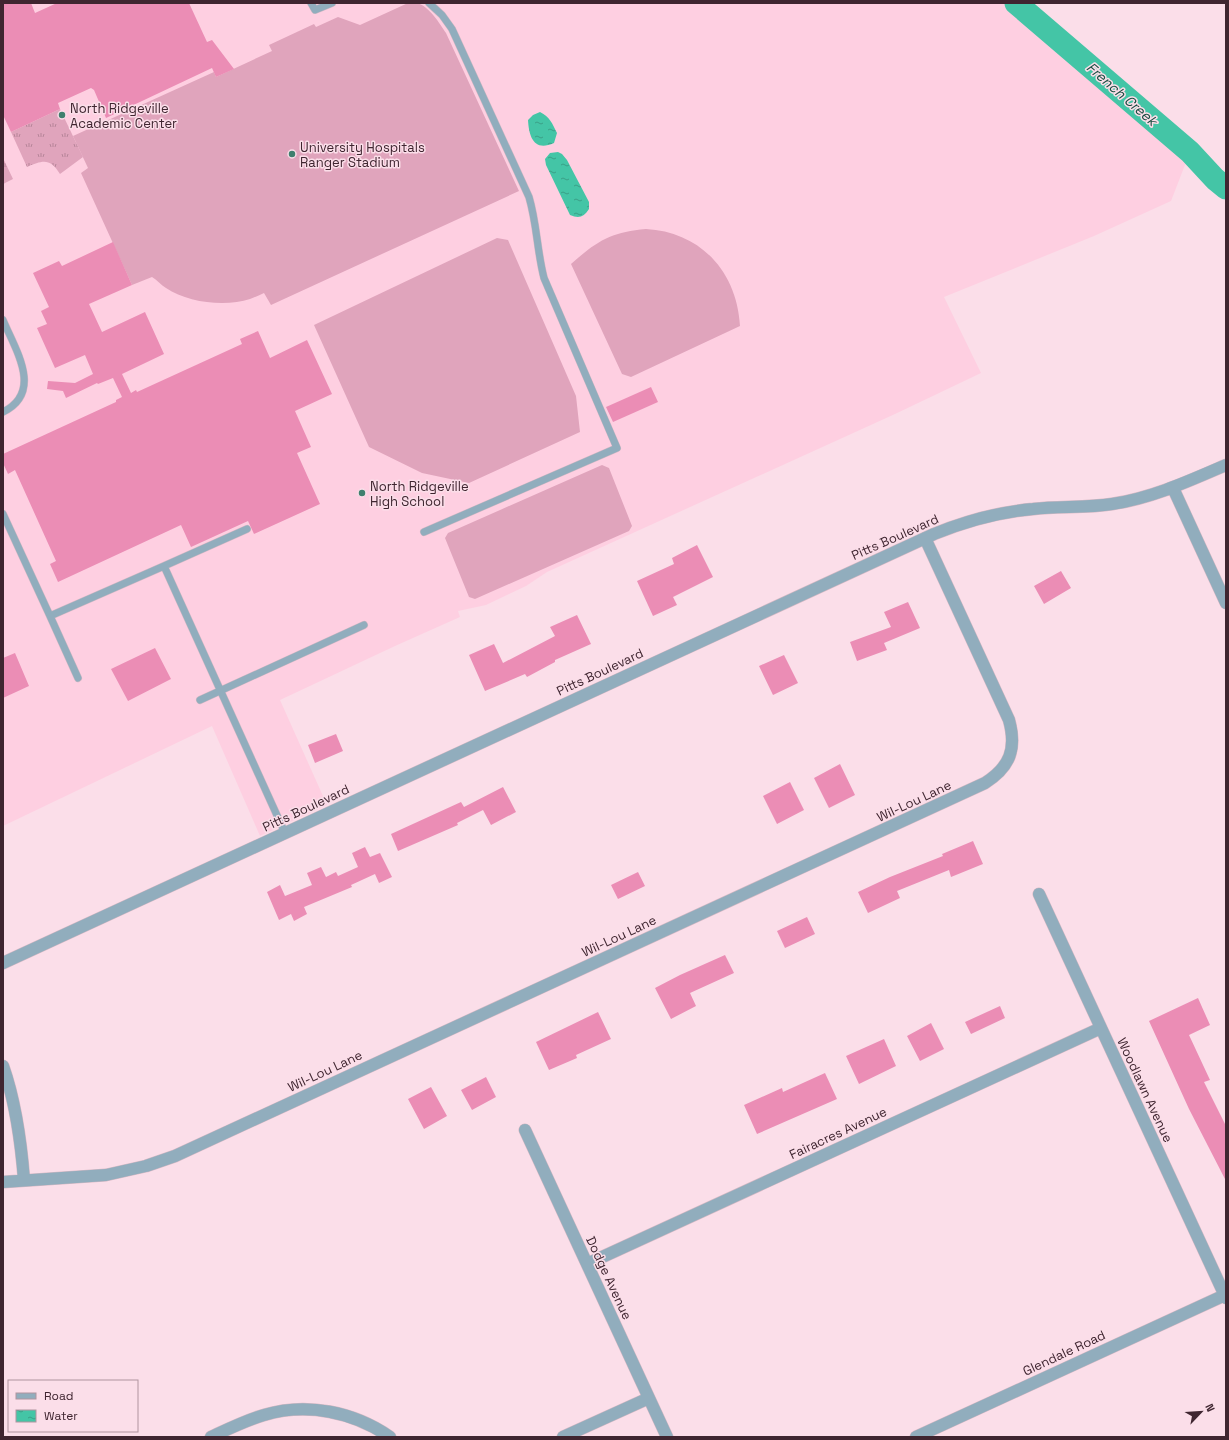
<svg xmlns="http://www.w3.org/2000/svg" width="1229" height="1440" font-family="'Space Grotesk',sans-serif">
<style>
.built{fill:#fecfe1}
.grass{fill:url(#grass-tufts)}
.garden{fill:#e0a4bc}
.water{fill:url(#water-ripples)}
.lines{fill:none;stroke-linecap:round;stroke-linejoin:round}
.river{stroke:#44c5a6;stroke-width:23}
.building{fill:#eb8db5}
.lane-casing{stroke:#d5b9c4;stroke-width:8}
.street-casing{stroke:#d5b9c4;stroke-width:13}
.lane{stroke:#91adbd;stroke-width:7}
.street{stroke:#91adbd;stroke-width:12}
.poi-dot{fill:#3f7f6e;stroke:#fbdee9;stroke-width:1.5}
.labels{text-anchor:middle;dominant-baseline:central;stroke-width:3;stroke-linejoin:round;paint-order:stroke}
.poi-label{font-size:13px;fill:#3f2530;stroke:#fbdee9;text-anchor:start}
.street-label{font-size:13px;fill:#3f2530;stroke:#fbdee9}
.water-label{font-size:14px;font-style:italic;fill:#174d40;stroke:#fbdee9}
</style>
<defs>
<pattern id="grass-tufts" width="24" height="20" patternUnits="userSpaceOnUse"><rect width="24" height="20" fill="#e0a4bc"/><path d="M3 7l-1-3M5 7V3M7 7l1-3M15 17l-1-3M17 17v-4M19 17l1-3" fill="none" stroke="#b78599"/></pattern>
<pattern id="water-ripples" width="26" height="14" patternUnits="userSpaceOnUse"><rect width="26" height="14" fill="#44c5a6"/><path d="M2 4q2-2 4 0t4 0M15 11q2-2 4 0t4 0" fill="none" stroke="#3aa088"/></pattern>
</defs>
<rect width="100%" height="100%" fill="#fbdee9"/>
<path class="built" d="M3,3H1016L1190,152L1171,201L1094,236L944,297L981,373L895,414L547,572L526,586L486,605L458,611L460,617L395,646L280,700L327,805L260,836L212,726L3,826Z"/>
<path class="grass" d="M60,109L83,157L60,174C50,158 43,160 27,167L11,132Z
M3,158L13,179L3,184Z"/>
<path class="garden" d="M408,3C410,3 415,2 417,3C429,6 440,24 446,33L519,191L271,305L264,293C260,295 255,297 250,299C226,307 188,303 166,288C161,285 157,280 152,277L132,285L81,173L88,168L73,136L214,72L216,77L272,51L269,45L314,24L316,27L338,17L360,25Z
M646,229C701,232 737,272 740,326L631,377L622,374L571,264C597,241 611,232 646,229Z
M497,238L508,240L576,396L580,432L469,483L422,473L369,447L314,325Z
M602,465L609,468L632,526L629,531L475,599L469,597L445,538L448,533Z"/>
<path class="water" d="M540,112C550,117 552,123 557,133L554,143C534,152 529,137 528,120L533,115Z
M558,152L562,154L567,160L589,202V209C584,217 579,219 570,215L546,165L545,159L550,153Z"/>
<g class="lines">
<path class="river" d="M1016,3L1190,152L1215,179L1226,188"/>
</g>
<path class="building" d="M3,3H31L35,13L57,3H189L207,42L212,40L234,69L216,77L212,68L106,118L94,90L91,88L58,103L60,109L11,132L3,115Z
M113,242L132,285L89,304L102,332L145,312L164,354L122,374L131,393L136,390L137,392L242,344L240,339L258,331L270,358L307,340L332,394L295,411L311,447L297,453L320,504L254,534L248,521L191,547L181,525L58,582L50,564L56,561L15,470L8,474L3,463V454L116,402V400L122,397L113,378L98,384L97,383L66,398L63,391L47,389L48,381L75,383L93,374L85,355L55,368L37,328L47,324L41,311L49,307L33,273L59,261L62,266Z
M651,387L658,402L613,422L606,407Z
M697,545L713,577L673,597L677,605L653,616L637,581L674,564L672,558Z
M1061,571L1071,588L1044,604L1034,586Z
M908,602L920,628L884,643L887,650L857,661L850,642L891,627L884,612Z
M577,615L591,644L555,660V662L527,677L525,674L485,691L469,655L494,644L503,663L555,636L550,627Z
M155,648L171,679L128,701L111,669Z
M15,653L29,686L3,698V658Z
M784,655L798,683L773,695L759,666Z
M336,734L343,751L315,763L308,745Z
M840,764L855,795L829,808L814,778Z
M790,782L804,810L777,824L763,796Z
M503,787L516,812L491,825L483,810L457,823L458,825L398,851L391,834L461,802L464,807Z
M973,841L983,864L951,877L949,870L897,891L900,898L868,913L858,892L890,877L943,856L942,854Z
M365,847L370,857L380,853L392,877L379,883L375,874L351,885L352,887L304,907L307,914L294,921L291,914L279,920L267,892L280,885L285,896L312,885L307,873L321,867L326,877L336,872L338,876L358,867L352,853Z
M638,872L645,886L618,899L611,885Z
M807,917L815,934L785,948L777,931Z
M725,955L734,973L690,993L696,1006L671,1019L655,988L680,975Z
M1198,998L1210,1025L1189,1035L1210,1080L1204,1082L1226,1126V1181L1189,1109L1149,1021Z
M1000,1006L1005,1018L971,1034L965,1022Z
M598,1012L611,1039L576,1055L577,1058L549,1070L536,1042Z
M931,1023L944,1049L920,1061L907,1036Z
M884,1039L896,1066L859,1084L846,1056Z
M825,1073L837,1099L757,1134L744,1105L782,1088L783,1092Z
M486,1077L496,1097L472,1110L461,1090Z
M431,1087L447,1116L424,1129L408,1099Z"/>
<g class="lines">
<g class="lane-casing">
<path id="lane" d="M311,3L315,10L332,3
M3,320C15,349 44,392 3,412
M3,514L50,616L164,566L285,833
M424,532L617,448L544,278C537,251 537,224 529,197L452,29L442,15L429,3
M164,566L247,529
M50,616L78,678
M200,700L364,625"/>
</g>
<g class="street-casing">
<path id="street" d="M1173,488L1226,603
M1039,894L1226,1298
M3,963L934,534C966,521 998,512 1033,509C1059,506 1086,508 1112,504C1152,498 1189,481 1226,465
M3,1066C16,1103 21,1141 24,1180
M525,1130L667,1437
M3,1182L106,1175L146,1166L175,1156L985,783C1010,767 1017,749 1009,720L925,538
M587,1264L1101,1028
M211,1437C228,1429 246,1420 264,1415C307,1402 354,1412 390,1437
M563,1437L649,1398
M916,1437L1225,1295"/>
</g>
<use href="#lane" class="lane"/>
<use href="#street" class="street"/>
</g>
<g class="poi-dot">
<circle cx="62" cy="115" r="4"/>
<circle cx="292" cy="154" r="4"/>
<circle cx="362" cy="493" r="4"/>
</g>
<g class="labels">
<g class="poi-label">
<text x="70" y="108">North Ridgeville<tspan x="70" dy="15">Academic Center</tspan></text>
<text x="300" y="147">University Hospitals<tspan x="300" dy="15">Ranger Stadium</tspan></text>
<text x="370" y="486">North Ridgeville<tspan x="370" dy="15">High School</tspan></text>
</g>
<g class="street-label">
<text transform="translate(895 537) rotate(-24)">Pitts Boulevard</text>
<text transform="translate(600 672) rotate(-25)">Pitts Boulevard</text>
<text transform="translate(914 801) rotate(-25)">Wil-Lou Lane</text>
<text transform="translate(306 808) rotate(-25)">Pitts Boulevard</text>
<text transform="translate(619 936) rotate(-25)">Wil-Lou Lane</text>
<text transform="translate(325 1071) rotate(-25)">Wil-Lou Lane</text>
<text transform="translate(1145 1090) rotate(65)">Woodlawn Avenue</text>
<text transform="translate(838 1133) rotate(-25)">Fairacres Avenue</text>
<text transform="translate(609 1278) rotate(65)">Dodge Avenue</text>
<text transform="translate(1064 1353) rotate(-25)">Glendale Road</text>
</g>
<g class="water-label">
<text transform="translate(1122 94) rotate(41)">French Creek</text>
</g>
</g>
<rect width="1229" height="1440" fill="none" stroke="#3f2530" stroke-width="8"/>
<rect x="8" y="1380" width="130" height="52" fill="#fbdee9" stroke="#b0949f"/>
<rect x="16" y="1393" width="20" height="6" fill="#91adbd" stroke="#b0949f"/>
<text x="44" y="1400" font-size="12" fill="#3f2530">Road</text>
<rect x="16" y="1410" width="20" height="12" fill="url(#water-ripples)" stroke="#b0949f"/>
<text x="44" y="1420" font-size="12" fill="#3f2530">Water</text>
<g transform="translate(1201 1412) rotate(65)" stroke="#fbdee9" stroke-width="3" paint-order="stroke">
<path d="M0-3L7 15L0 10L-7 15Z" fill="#3f2530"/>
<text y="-6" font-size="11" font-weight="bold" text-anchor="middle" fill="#3f2530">N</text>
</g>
</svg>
